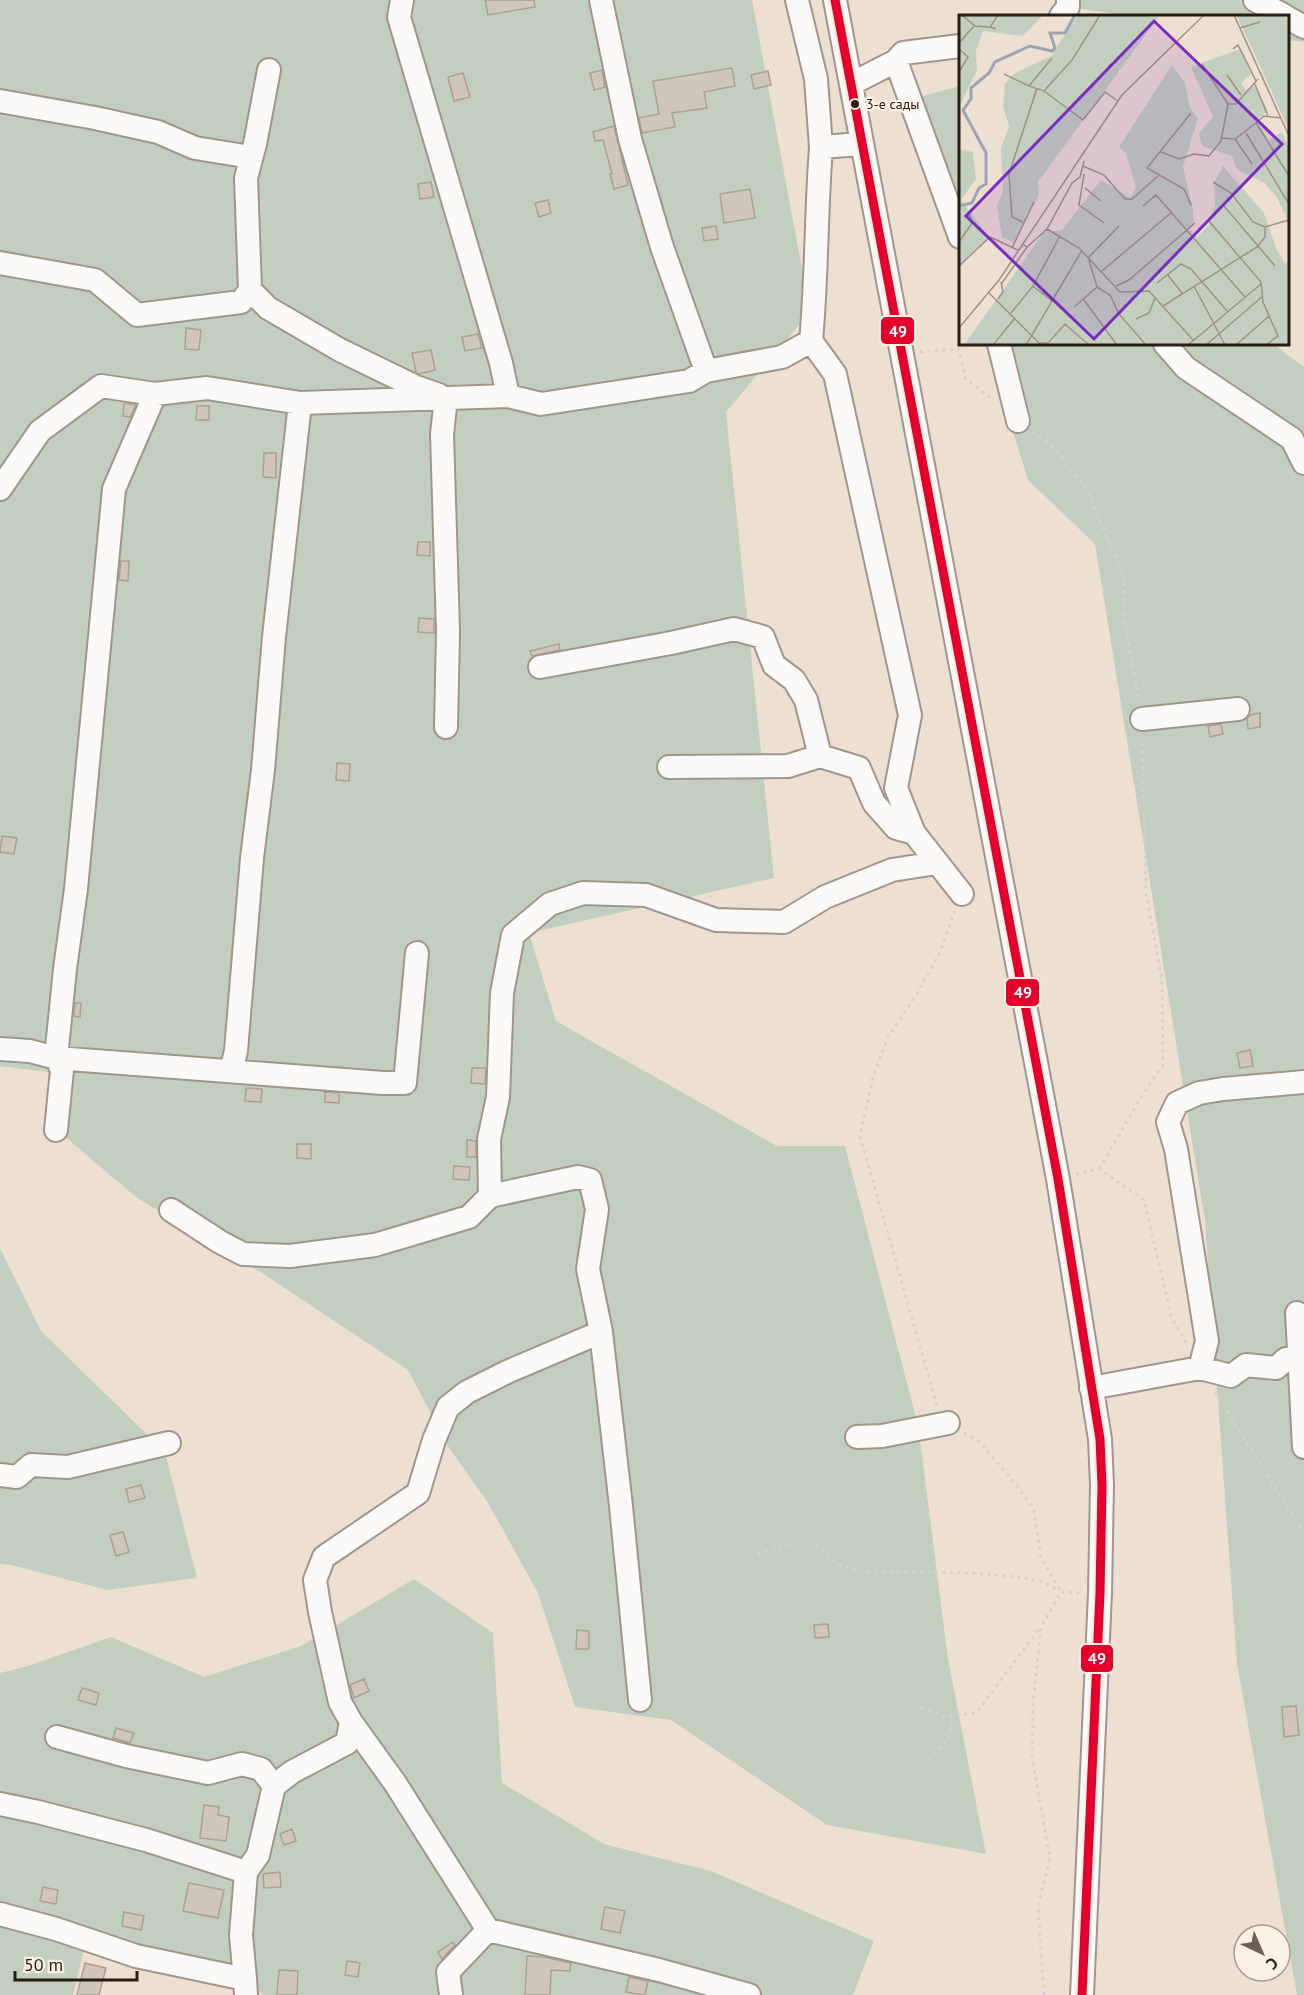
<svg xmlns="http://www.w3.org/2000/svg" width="1304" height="1995" font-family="'PT Sans',sans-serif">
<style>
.green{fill:#c3cfbe}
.building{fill:#d1c6ba;stroke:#aaa094;stroke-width:1.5}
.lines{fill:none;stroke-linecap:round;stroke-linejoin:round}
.minor-casing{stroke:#a1968b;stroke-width:26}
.path{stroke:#d4d1cc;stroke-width:3;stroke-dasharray:3 4.5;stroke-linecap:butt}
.minor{stroke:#fcfaf8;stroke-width:22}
.bus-1-casing{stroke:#fbf0e5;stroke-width:14}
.bus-1{stroke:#e4002b;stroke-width:9}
.bus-dot{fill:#271d13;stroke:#fbf0e5;stroke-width:2}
.labels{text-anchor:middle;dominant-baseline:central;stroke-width:4.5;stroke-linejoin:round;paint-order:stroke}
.bus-label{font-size:14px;fill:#271d13;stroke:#fbf0e5;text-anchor:start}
.inset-river{fill:none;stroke:#9ea4b4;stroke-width:3}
.inset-road{fill:none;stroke:#9e9285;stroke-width:1.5}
.view{fill:#7b2cbf;fill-opacity:0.15;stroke:#7b2cbf;stroke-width:3}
.inset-edge{fill:none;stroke:#271d13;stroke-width:3}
.line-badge{stroke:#fbf0e5;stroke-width:2}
.badge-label{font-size:16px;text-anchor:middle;font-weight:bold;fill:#fff}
</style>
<rect width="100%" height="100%" fill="#eee0d1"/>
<path class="green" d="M0,0H752L810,312L726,412L774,878L529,933L556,1021L777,1146H845L918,1425L948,1659L986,1854L827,1825L671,1720L575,1707L538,1593L488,1503L448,1446L408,1370L259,1271L137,1198L63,1135L56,1073L0,1066Z
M1074,0H1304V42L1288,40V16H1133L1074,8Z
M960,86V259L912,99Z
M986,344H1273L1304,367V1995H1297L1237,1664L1205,1221L1095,544L1028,480Z
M0,1248L41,1331L165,1452L197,1578L107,1590L11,1565L0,1564Z
M414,1579L493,1633L502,1783L604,1844L711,1871L874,1941L853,1995H263V1993L84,1949L73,1995H0V1673L28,1666L111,1637L204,1677L301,1646Z"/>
<path class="building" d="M485,0H534L535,7L488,15Z
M732,68L735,86L704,92L707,108L672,113L675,127L642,133L639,118L659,114L653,81Z
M602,70L605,87L594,90L590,73Z
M768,71L771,85L754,89L751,75Z
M463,73L470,97L454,101L448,77Z
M614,126L628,185L614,189L610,174H612L603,140L595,141L593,132Z
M431,182L434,197L420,199L418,184Z
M750,189L755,218L724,223L720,194Z
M548,200L551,213L539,217L535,203Z
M716,226L718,239L704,241L702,228Z
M186,328L201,330L199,350L185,349Z
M478,334L482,348L465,351L462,337Z
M431,350L435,370L419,374L416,372L412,353Z
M124,403L136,405L130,417L123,416Z
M197,406H209V420H196Z
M264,453H276V478L263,477Z
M418,542H430V556L417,555Z
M121,561H129L128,581L119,580Z
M419,618L434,619V633L418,632Z
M559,644L560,650L532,656L530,651Z
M1260,713V727L1248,729L1247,719L1250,715Z
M1221,724L1223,734L1210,737L1208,726Z
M337,763L350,764L349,781L336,780Z
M2,836L17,838L14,854L0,852Z
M75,1003H81L80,1017L74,1016Z
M1250,1050L1253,1066L1240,1068L1237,1053Z
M472,1068H486L485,1084L471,1083Z
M246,1088L262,1089L261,1102L245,1101Z
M325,1092L339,1093V1103L325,1102Z
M467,1140L476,1141V1157H467Z
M297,1144H311V1159L297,1158Z
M454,1166L470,1167L469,1180L453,1179Z
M141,1485L145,1498L129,1502L126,1489Z
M123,1532L129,1552L116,1556L110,1535Z
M828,1624L829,1637L815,1638L814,1625Z
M577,1630L589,1631V1649H576Z
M364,1679L369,1691L354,1698L350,1685Z
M82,1688L99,1693L96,1705L78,1700Z
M1296,1706L1299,1735L1284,1737L1282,1707Z
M116,1728L134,1733L130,1743L113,1738Z
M204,1805L219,1807L218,1815L229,1817L226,1841L200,1838Z
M292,1829L296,1841L284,1845L280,1834Z
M280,1872L281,1887L264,1888L263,1874Z
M189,1883L224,1890L218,1918L183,1911Z
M43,1887L58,1890L56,1904L40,1901Z
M605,1907L625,1911L620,1933L601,1929Z
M124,1912L144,1916L141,1930L122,1926Z
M453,1942L455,1945L442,1959L438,1952Z
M527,1956L544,1957L571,1963L570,1971L551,1970L550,1995H525Z
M347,1961L360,1963L358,1977L345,1975Z
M85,1963L106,1968L99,1995H77Z
M279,1970L298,1971L297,1995H277Z
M629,1977L648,1981L645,1995L626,1992Z"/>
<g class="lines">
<g class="minor-casing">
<path id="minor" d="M402,0L399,17L501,363L508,396
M601,0L630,139L662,247L706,371
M797,0L816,79L821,147
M835,0L1058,1179L1100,1439L1102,1485L1100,1593L1082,1995
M1255,0L1285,16
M1061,16L1068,7V0
M1288,18L1304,27
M896,61L960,237
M269,70L255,144L246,178L250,290L268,308L340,350L416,387L439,395
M851,84L896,61L903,53L960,46
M0,101L95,118L158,132L195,148L251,157
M861,144L821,147C816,212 817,276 811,341L835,374L910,715L896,788L914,833L962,894
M0,263L95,280L137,315L241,302L250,290
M999,344L1018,421
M1165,344L1186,368L1292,439L1304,463
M0,489L40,431L101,386L155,394L207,388L300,403L508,396L541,404L689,381L706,371L782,357L811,341
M540,667L671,643L734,629L763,637L774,665L794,680L806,700L820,756L859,768L874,803L896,828L914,833
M1142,719L1238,709
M446,727L448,631L442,434L446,398
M669,767L788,766L820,756
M0,1049L30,1051L56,1058L383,1083H405L417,953
M231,1071L236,1051L252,858L263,770L274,637L300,403
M56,1130L62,1070L56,1058L65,969L76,889L114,489L155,394
M490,1196L489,1139L498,1097L502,993L513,935L550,904L583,893L646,895L716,920L784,922L825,897L892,870L937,863
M171,1210L220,1242L243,1254L290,1256L375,1245L469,1217L490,1196L578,1177L590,1180L597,1209L588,1269L601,1332L621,1506L640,1700
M1297,1313L1304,1447
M601,1332L507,1372L467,1392L448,1407L434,1440L418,1493L324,1557L315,1580L320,1612L340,1702L351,1722L395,1783L488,1930L659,1970L749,1995
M1200,1368L1231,1376L1246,1365L1276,1368L1286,1359L1299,1360
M1091,1388L1200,1368L1207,1341L1176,1149L1168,1122L1177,1103L1199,1093L1223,1089L1304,1082
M857,1437L882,1436L948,1423
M0,1475L17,1477L31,1465L68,1467L169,1443
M57,1737L126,1756L208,1773L242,1764L261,1769L274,1786
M0,1804L38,1812L146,1840L246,1872
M0,1914L56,1929L136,1956L245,1979L246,1995
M245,1979L241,1935L246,1872L258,1855L274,1786L292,1772L347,1743L351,1722
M451,1995L448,1972L488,1930"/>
</g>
<path class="path" d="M920,352L959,349L965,378L993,400
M1033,432L1054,448L1087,490L1123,576L1125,622L1139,701
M1099,1169L1143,1094L1163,1065L1162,980L1146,893L1142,738
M1076,1174L1099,1169L1144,1200L1171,1316L1186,1343
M1215,1392L1304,1533
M937,1406L860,1136L873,1077L888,1037L916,995L939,954L955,911
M964,1433L980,1442L1018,1487L1034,1510L1041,1558L1061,1592
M758,1554L790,1544H816L839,1565L859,1571L971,1573L1018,1577L1041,1581L1060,1591
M921,1707L943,1716L976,1713L1040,1628
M929,1761L949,1736L953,1715
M1044,1995L1038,1905L1050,1858L1032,1758L1033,1705L1041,1627L1061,1592L1082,1593"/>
<use href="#minor" class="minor"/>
<g class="bus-1-casing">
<path id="bus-1" d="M835,0L1058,1179L1100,1439L1102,1485L1100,1593L1082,1995"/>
</g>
<use href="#bus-1" class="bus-1"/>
</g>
<circle class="bus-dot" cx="855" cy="104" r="5"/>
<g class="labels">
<g class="bus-label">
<text x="866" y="104">3-е сады</text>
</g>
</g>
<g transform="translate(959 15)">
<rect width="330" height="330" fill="#eee0d1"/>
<path d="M0,0H84L64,21L24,16L17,36L18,55L0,92ZM119,0H201L79,167L80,180L55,228L43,222L38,190L44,177L42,133L50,111L44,92L46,69L54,59L92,41ZM277,0H330V115L285,16ZM281,34L292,59L282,68L287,75L296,71L309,96L297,105L310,125L323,117L330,133V208L317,181L305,168L278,154L273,141L243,131L240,118L254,102L232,52ZM213,50L226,68L231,93L239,103L224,152L234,194L235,207L230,214L238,222L250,210L256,190L255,167L264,151L305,198L317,233L326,249L330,245V330H5L85,217L103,215L142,165L171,183L177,172L167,139L160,132ZM0,134L14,137L17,164L2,185L30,222L0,253Z" fill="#c3cfbe"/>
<path class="inset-river" d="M0,191L13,188L20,173L27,169V138L4,95L12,84V73L30,58L36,47L71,31L93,36L96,33L91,18H106L116,0"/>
<path class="inset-road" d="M3,0L16,11L31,12M275,0L330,121M281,13L301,7M37,14L31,12L39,0M1,27L15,11M0,34L9,42L0,57M274,34L279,30L297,66M93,43L70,71L85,76L113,45L141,0M45,59L70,71M268,60L282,80M295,67L309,101M132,73L152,49M85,76L124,105L146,77L159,86M269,89H277L299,64M322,103L305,101L297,108L330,161M287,118L330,189M263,123L276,124L297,108M276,124L293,149M202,137L220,144L235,139L250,141L262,126L269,89L243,49M124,151L145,160L166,184H173L199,161M125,159L120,190L145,208M254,167L272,178L294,207L306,212M126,173L142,186M232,190L225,174L188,153L232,98M184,191L197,180L286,282M265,191L316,251M249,205L302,267L304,287L319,321L307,330M64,207L53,202L50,159L78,73M88,214L120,233L161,277L190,276L234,325M0,227L13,208L10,198M64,229L68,232L88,214L113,168L121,162L125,146M53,233L75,187M129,243L160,211M0,251L31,222L59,235M143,256L213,197M208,259L223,278M43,268L68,232M198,268L222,249L232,254L269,297M74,271L94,287M157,271L170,265L236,208M235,271L266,330M138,272L151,280L160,299L187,330M30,278L82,330M39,284L44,277L42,267M125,285L158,330M204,291L298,232L306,222V212L330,205M115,292L138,272L130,245M52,298L74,271L101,221M177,304L190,298L196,283M0,313L40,265L163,80L245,0M81,328H89L106,309L130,330M34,330L56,303M67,330L122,237M229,330L302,269M247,330L304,281M277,330L310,301"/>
<path class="view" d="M195,6L323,129L135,324L7,201Z"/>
<rect width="330" height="330" class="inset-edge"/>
</g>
<g class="line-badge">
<rect x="880" y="316" width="35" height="29" rx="6" fill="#e4002b"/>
<rect x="1005" y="978" width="35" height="29" rx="6" fill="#e4002b"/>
<rect x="1080" y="1644" width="34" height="29" rx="6" fill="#e4002b"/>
</g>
<g class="badge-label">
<text x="898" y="337">49</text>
<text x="1023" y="998">49</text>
<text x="1097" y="1664">49</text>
</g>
<g transform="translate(1262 1953) rotate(136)"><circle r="28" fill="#fbf0e5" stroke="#a69c91" stroke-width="1.5"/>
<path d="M0-4.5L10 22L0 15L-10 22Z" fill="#6d6156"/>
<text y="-9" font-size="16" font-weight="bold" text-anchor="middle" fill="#271d13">С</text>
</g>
<path d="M15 1971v9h122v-9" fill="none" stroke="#271d13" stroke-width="3"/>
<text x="24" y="1971" font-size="18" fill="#271d13" stroke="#fbf0e5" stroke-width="4.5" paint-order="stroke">50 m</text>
</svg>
